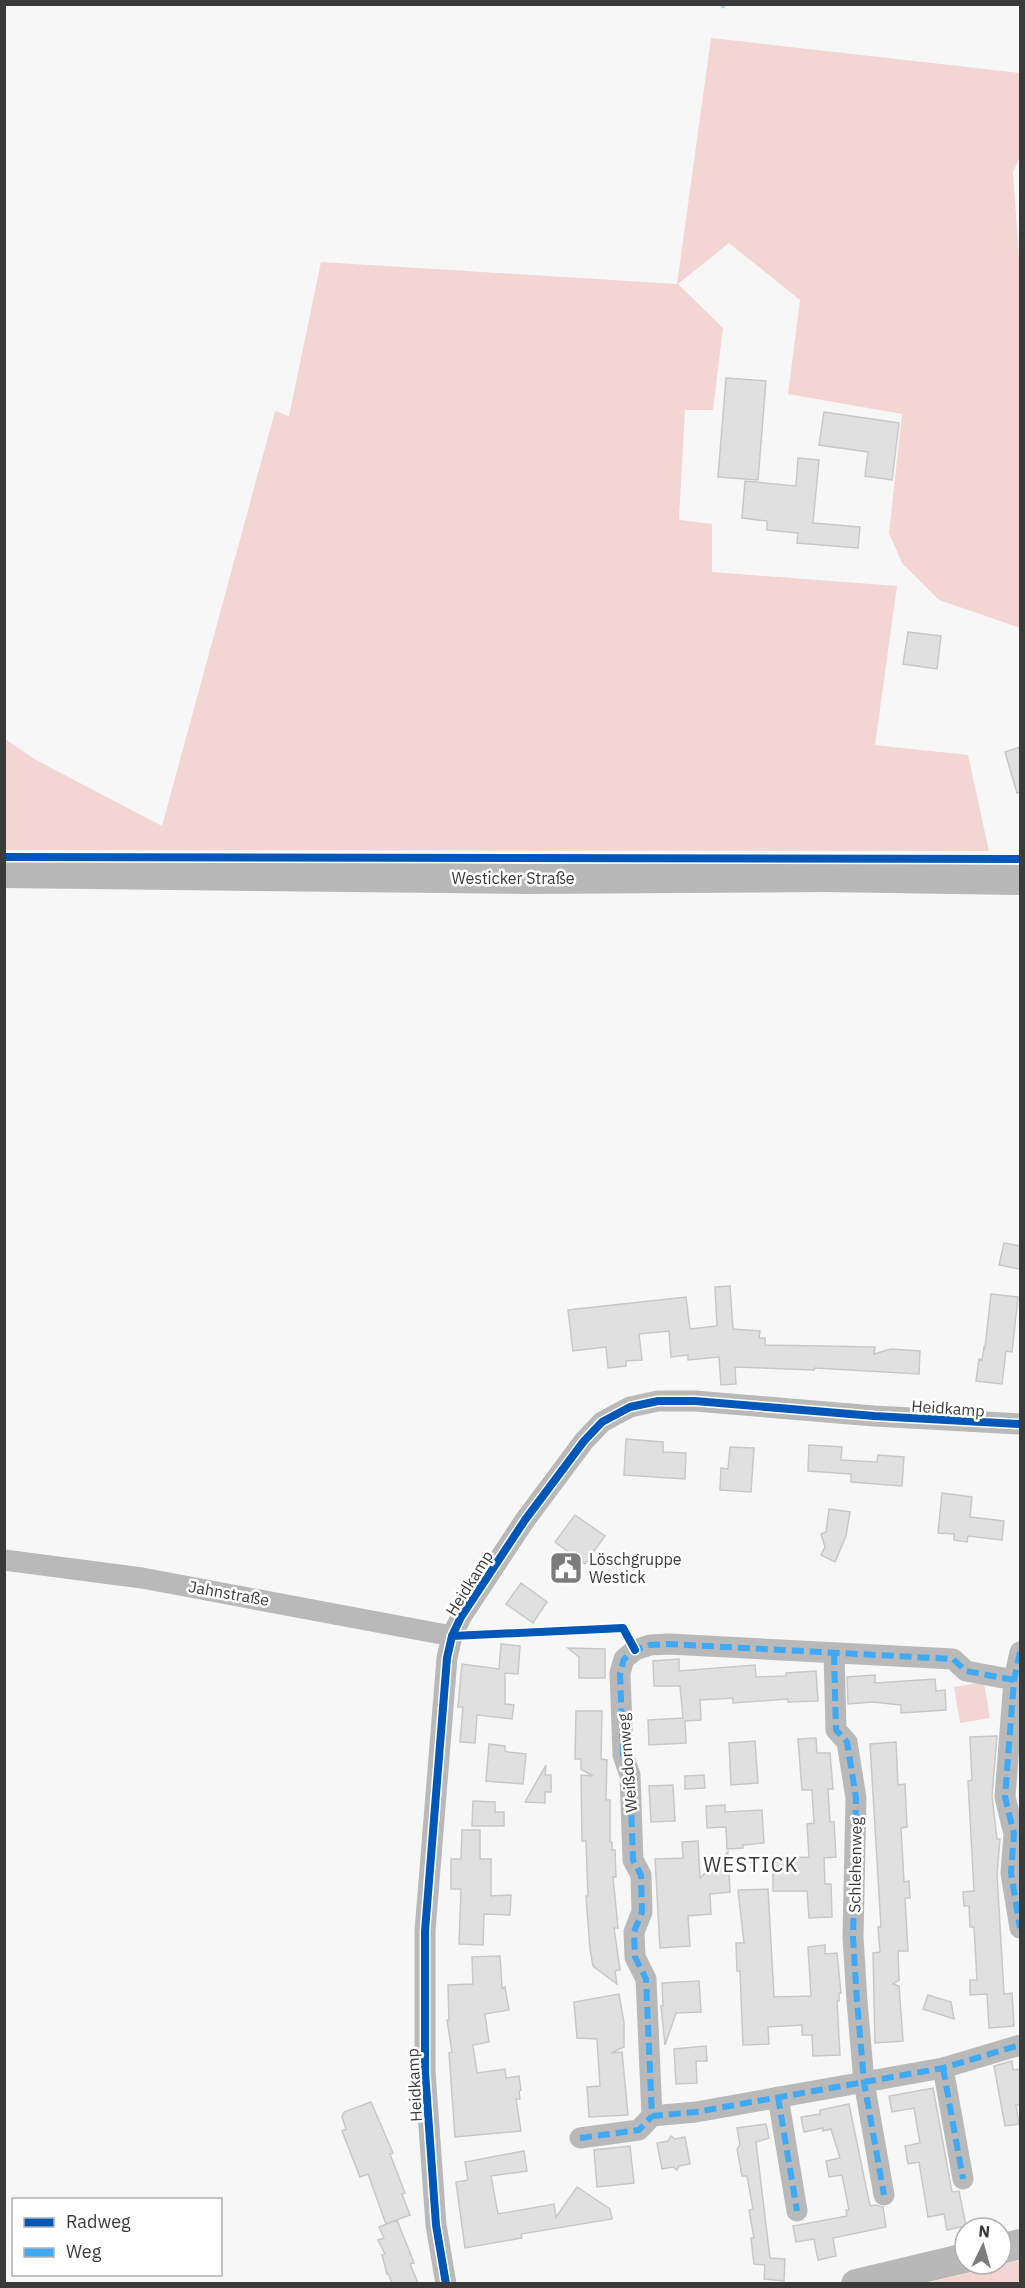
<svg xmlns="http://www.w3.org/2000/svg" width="1025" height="2288" font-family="'IBM Plex Sans',sans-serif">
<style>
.green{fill:#f3d6d3}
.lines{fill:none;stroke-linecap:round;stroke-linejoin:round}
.stream{stroke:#c6d6f6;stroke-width:5}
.building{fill:#e1e0e1;stroke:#c9c8c9;stroke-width:1.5}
.street{stroke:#b9b9b9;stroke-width:21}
.secondary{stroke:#b8b8b8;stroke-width:30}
.quiet{stroke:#3fa9f5;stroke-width:6;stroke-dasharray:12 6;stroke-linecap:butt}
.cycleway-casing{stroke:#fff;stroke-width:11}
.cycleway{stroke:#0057b8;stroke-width:8}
.labels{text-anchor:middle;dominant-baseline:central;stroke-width:5;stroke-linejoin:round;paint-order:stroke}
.street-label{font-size:16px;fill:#3b3a3b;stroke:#fff}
.poi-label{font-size:16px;fill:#3b3a3b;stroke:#fff;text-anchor:start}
.quarter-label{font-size:20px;letter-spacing:1.5px;fill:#3b3a3b;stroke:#fff}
</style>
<rect width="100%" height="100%" fill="#f8f7f8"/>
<path class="green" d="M711,38L1020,73V157L1013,172L1020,271V628L939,600L902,563L889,533L902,414L788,394L800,300L729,243L678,284L723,328L713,410H685L679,520L712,524V572L897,586L875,745L968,755L989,851L5,850V739L36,760L162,826L275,411L289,416L321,262L677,284Z
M984,1682L990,1718L960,1723L954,1687Z
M1020,2260V2283H927Z"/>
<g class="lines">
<path class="stream" d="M723,6V4"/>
</g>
<path class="building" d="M726,378L766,381L758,480L718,477Z
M824,412L899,423L892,480L865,476L868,452L819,445Z
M798,458L819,460L813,523L860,527L858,548L797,543L798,533L767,530V521L742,518L745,481L796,486Z
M908,632L941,636L937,669L903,664Z
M1020,747V792L1017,793L1005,752Z
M1004,1243L1020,1246V1269L999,1265Z
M730,1286L733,1329L760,1331L759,1338H765V1345L875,1347L874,1354L891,1349L920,1351L919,1374L815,1368L814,1370L735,1367L736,1384L721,1385L719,1357L688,1360V1355L671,1357L669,1331L639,1334L642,1360L626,1361V1366L608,1368L606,1347L573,1351L568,1310L686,1297L690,1329L717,1326L715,1287Z
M991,1294L1018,1297L1012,1352L1006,1351L1002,1384L976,1381L979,1359L982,1360L984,1347L985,1348Z
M626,1439L663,1442V1452L686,1453L685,1479L624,1475Z
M809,1445L842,1447L841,1460L877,1462L878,1455L904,1457L902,1486L851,1482V1474L808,1471Z
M730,1447L754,1448L751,1492L720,1490L721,1468L728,1469Z
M942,1493L972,1497L970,1517L1004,1521L1002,1540L968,1536L967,1542L954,1540V1534L938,1533Z
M829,1509L850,1512L846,1536L835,1562L821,1555L825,1547L821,1534L826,1532Z
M575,1515L605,1536L585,1564L555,1542Z
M521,1583L547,1602L533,1623L506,1604Z
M501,1644L520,1646L518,1674L505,1673V1704L514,1705L512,1719L477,1715L475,1743L460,1742L463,1707H458L462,1664L499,1669Z
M568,1648L605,1649V1678H579V1657Z
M679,1659V1671L755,1665L756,1677L786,1676V1673L816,1671L818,1701L788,1702V1699L733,1703V1698L700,1700L701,1720L685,1721L686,1743L649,1745L648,1720L683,1718L680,1686H654L653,1661Z
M875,1675V1683L935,1679L936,1691L945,1690L946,1710L901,1713V1705L873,1702L848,1704L847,1677Z
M576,1711H602L601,1759L607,1760L606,1800H610V1842H612V1850H615L616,1877H613L618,1928H614L620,1970L615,1971L617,1984L593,1966L590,1949L586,1896H588L586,1841H582L581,1775L593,1776L581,1769V1759H575Z
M997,1736L992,1796L997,1839H1000L997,1874L1004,1994L1012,1993L1014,2026L989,2028L987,1994L970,1995V1980H977L974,1927H970L969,1906H964L963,1892L974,1891L968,1781L972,1780L970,1737Z
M816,1738L817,1753H830L833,1789H828L830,1822H834L836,1857L824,1858L825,1884H831L832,1917L809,1918L807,1891H773V1858L809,1857L807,1824L814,1823L812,1790H802L798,1739Z
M755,1741L758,1783L731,1785L729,1743Z
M896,1742L898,1785L905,1784L907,1827L901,1828L904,1882L909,1881L910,1898H905L908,1951H898L899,1980L893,1984L899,1986L903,2041L875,2043L873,1953L880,1952L878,1927H881L870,1744Z
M489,1744L505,1746V1751L508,1752L526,1754L523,1784L486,1781Z
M546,1765L545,1775H551V1792H545V1803L525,1802Z
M704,1775L705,1788L685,1789V1776Z
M673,1785L675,1821L651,1822L649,1786Z
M473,1801L495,1802V1812H504V1826H472Z
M725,1805V1812L762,1810L764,1843L743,1845V1848L727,1849L726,1827L707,1828L706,1806Z
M462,1830H480V1859H491V1896L511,1895L510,1915L484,1914L483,1945L459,1944L461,1889H451V1859H461Z
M698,1841L700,1878L728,1852L730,1892L710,1894L711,1914L688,1916L690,1946L660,1948L655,1859L683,1858L682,1842Z
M768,1889L774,1997L811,1996L808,1947L825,1945V1954L837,1953L841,1993H839V2001H837L840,2055L813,2056L812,2035H802V2025L768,2027L769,2044L743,2045L740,1971H737L736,1943H744L738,1890Z
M500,1956L502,1988L505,1987L509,2010L485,2014L489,2042L473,2045L477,2073L505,2069L506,2078L519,2076L521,2090L519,2091L520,2099H516L521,2131L455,2137L449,2053L452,2052L447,2020H449L448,1985L473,1984L472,1957Z
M699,1981L701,2012L676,2013L665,2045L661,2006H663L662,1983Z
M619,1994L624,2023V2047L611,2053L622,2052L628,2115L589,2117L587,2087L600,2086L597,2039L577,2038L574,2002Z
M928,1995L951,2002L954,2019L923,2009Z
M706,2046L707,2061H696L697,2083L676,2084L674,2049Z
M1012,2061L1013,2070L1020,2069V2105H1016L1019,2124L1005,2126L994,2066Z
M933,2088L952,2192L959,2191L966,2226L947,2230L944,2214L928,2217L919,2162L908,2164L905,2146L920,2143L914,2108L892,2112L889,2096Z
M371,2102L393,2153L390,2154L405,2193L402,2194L410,2215L386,2224L368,2174L360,2177L342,2131L346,2129L342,2117L344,2112Z
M849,2104L870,2206L876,2205L883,2207L886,2227L833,2238L836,2256L818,2260L814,2239L796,2242L793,2226L847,2216L846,2210H849L842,2175L829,2177L826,2161L840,2158L831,2129L823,2131V2128L804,2132L801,2117L820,2114V2110Z
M766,2124L769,2138L756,2142L770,2258L785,2259L784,2281L764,2279L765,2265L754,2264L751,2238H754L749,2210L753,2209L747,2176H742L737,2149L740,2145L737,2128Z
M671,2136L675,2139L685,2137L690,2164L679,2166L677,2170L673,2167L662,2169L657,2143L668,2141Z
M630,2146L634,2183L597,2187L594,2150Z
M524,2151L527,2171L491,2176L498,2214L554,2204L556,2217L577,2187L610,2209L612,2219L521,2234L522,2238L465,2248L456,2182L468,2180L465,2162Z
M397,2220L414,2263L410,2264L418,2283H392L388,2273L387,2274L382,2255L385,2254L378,2240L384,2238L379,2227Z"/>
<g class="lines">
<path class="street" d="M4,1560L142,1578L452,1636
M1020,1652L1014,1680L1005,1797L1014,1834L1011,1873L1020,1928
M834,1653L836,1730L847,1742L856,1798L853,1937L857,2001L864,2082L884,2195
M1014,1680L966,1671L953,1659L669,1644L650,1645L635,1650L624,1659L620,1673L623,1755L630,1775L633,1860L641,1875L642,1912L634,1932L635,1957L646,1979L652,2116L696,2112L943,2068L1020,2045
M943,2068L963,2179
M778,2097L797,2211
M580,2138L639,2130L652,2116
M446,2284L436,2225L425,2071V1931L447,1658L452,1636L461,1617L525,1520L584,1441L602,1422L630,1407L658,1401H695L874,1416L1020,1424"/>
<path class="secondary" d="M4,873L523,879L824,877L1020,880
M1001,2249L1020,2244
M856,2284L965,2258"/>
<path class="quiet" d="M1020,1652L1014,1680L1005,1797L1014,1834L1011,1873L1020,1928
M834,1653L836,1730L847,1742L856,1798L853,1937L857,2001L864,2082L884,2195
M1014,1680L966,1671L953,1659L669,1644L650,1645L635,1650L624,1659L620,1673L623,1755L630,1775L633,1860L641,1875L642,1912L634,1932L635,1957L646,1979L652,2116L696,2112L943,2068L1020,2045
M943,2068L963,2179
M778,2097L797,2211
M580,2138L639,2130L652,2116"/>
<g class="cycleway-casing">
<path id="cycleway" d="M4,857L1020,859
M452,1636L623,1628L635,1650
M446,2284L436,2225L425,2071V1931L447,1658L452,1636L461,1617L525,1520L584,1441L602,1422L630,1407L658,1401H695L874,1416L1020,1424"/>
</g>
<use href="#cycleway" class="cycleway"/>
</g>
<defs>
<g id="civic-square" transform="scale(1.725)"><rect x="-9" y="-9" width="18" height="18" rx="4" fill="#7d7c7d" stroke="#fff"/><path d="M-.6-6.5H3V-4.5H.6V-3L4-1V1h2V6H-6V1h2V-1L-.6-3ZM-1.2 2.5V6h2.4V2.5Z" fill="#fff"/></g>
</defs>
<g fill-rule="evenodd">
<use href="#civic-square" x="566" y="1568"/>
</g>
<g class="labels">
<g class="street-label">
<text x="513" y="878">Westicker Straße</text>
<text transform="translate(948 1408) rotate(4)">Heidkamp</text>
<text transform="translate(469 1583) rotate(-58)">Heidkamp</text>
<text transform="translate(229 1593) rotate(10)">Jahnstraße</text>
<text transform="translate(627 1763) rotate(-95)">Weißdornweg</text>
<text transform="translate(855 1865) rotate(-89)">Schlehenweg</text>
<text transform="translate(414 2085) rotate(-93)">Heidkamp</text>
</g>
<g class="poi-label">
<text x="589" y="1559">Löschgruppe<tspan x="589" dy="18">Westick</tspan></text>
</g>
<g class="quarter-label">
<text x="751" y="1864">WESTICK</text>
</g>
</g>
<rect width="1025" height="2288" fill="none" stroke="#3b3a3b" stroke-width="12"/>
<rect x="12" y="2198" width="210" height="78" fill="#ffffff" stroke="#b1b0b1" stroke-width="1.5"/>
<rect x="24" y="2218" width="30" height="9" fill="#0057b8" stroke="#b1b0b1" stroke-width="1.5"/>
<text x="66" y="2228" font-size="18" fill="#3b3a3b">Radweg</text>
<rect x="24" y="2248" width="30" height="9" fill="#3fa9f5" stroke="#b1b0b1" stroke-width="1.5"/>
<text x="66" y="2258" font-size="18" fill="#3b3a3b">Weg</text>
<g transform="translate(983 2246) rotate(5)"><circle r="28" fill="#ffffff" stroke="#b1b0b1" stroke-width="1.5"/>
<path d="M0-4.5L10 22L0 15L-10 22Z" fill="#7d7c7d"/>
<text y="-9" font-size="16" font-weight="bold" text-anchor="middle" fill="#3b3a3b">N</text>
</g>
</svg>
